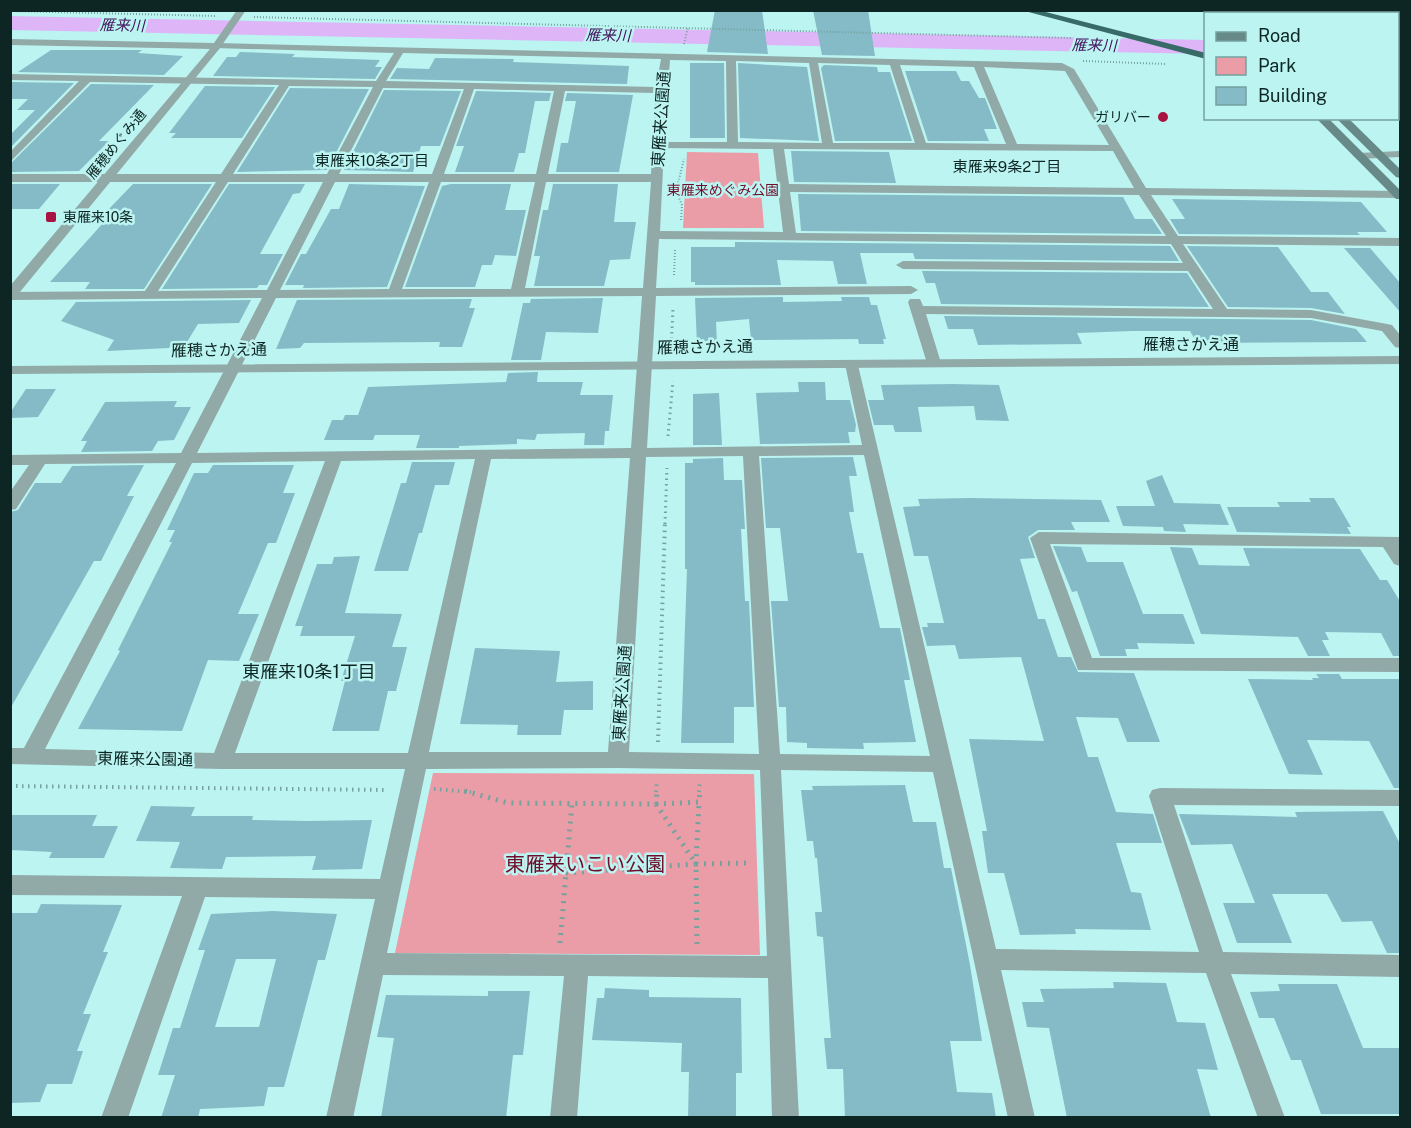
<svg xmlns="http://www.w3.org/2000/svg" width="1411" height="1128" font-family="'Public Sans','Noto Sans JP',sans-serif">
<style>
.green{fill:#eb9da7}
.lines{fill:none;stroke-linecap:round;stroke-linejoin:round}
.river{fill:#deb6f8;fill-rule:evenodd}
.building{fill:#85bbc6;fill-rule:evenodd}
.path-far3{stroke:#75a19e;stroke-width:2;stroke-dasharray:1 2;stroke-linecap:butt}
.path-far2{stroke:#75a19e;stroke-width:3;stroke-dasharray:1.5 4;stroke-linecap:butt}
.path-far1{stroke:#75a19e;stroke-width:4;stroke-dasharray:1.5 4.5;stroke-linecap:butt}
.path{stroke:#75a19e;stroke-width:5;stroke-dasharray:2 6;stroke-linecap:butt}
.minor{fill:#91a9a7;fill-rule:evenodd}
.tertiary{fill:#91a9a7;fill-rule:evenodd}
.secondary{fill:#678a88;fill-rule:evenodd}
.trunk{fill:#386a68;fill-rule:evenodd}
.poi-dot{fill:#a91342;stroke:#bbf4f1;stroke-width:2}
.labels{text-anchor:middle;dominant-baseline:central;stroke-width:5;stroke-linejoin:round;paint-order:stroke}
.far-poi-label{font-size:14px;fill:#0d2523;stroke:#bbf4f1;text-anchor:end}
.far-street-label{font-size:14px;fill:#0d2523;stroke:#bbf4f1}
.far-park-label{font-size:14px;fill:#700f2b;stroke:#bbf4f1}
.far-water-label{font-size:15px;font-style:italic;fill:#410d5a;stroke:#bbf4f1}
.far-neighbourhood-label{font-size:15px;fill:#0d2523;stroke:#bbf4f1}
.street-label{font-size:16px;fill:#0d2523;stroke:#bbf4f1}
.neighbourhood-label{font-size:18px;fill:#0d2523;stroke:#bbf4f1}
.near-park-label{font-size:20px;fill:#700f2b;stroke:#bbf4f1}
</style>
<rect width="100%" height="100%" fill="#bbf4f1"/>
<path class="green" d="M687,152L758,153L764,228H683Z
M433,773L754,774L760,955L395,953Z"/>
<g class="lines">
<path class="river" d="M10,16L1206,40V54L10,30Z
M1400,44V59L1398,60V45Z"/>
</g>
<path class="building" d="M715,10H762L768,54L707,52Z
M813,10H868L875,56L822,55Z
M51,50H142L138,53L183,56L164,75L18,72Z
M240,52L295,54L292,57L380,60L375,67H382L375,79L213,76L227,57H236Z
M435,58L514,59L513,62L629,66L627,84L390,79L397,68L429,69Z
M690,63H724L725,138H690Z
M738,63L807,67L819,141L740,138Z
M824,65L877,67L878,72H890L912,141H835L821,68Z
M905,71H956L961,81H969L979,98H985L997,129H984L989,141H928Z
M10,82L74,83L10,148V135L35,110H17L28,99H10Z
M91,84L154,85L99,141H109L79,171L10,172V164Z
M205,86L275,87L242,138H171L176,133H169Z
M290,88L369,89L327,170L237,172Z
M384,90L461,91L440,146H421L413,172L344,170Z
M476,91L551,93L549,101H535L525,153H519L514,172H455L464,146H456Z
M567,93L633,95L619,172H556L561,143H568L576,101H565Z
M791,151L889,152L896,183L794,182Z
M10,184H60L39,209H10Z
M133,184H212L144,289H85L90,282H50L113,212H106Z
M229,184H305L300,193L293,194L260,254H283L267,285H259L257,288L162,289Z
M349,184L425,186L387,287L303,288L304,285H285L301,254H306L331,209H339Z
M451,184H511L505,210H526L516,256L495,255L492,265H482L475,287H405L442,186Z
M553,184H618L614,222H636L630,259L610,260L604,286H534L540,256H534L543,210H548Z
M798,194L1123,197L1135,219H1152L1162,234L801,231Z
M1172,199L1361,202L1387,232H1357L1360,235L1179,234L1170,219H1185Z
M735,242L1170,246L1179,261L915,259L913,253H860L867,284H838L833,261L777,260L781,285H695V282H691V247H735Z
M1187,246L1278,247L1311,292H1328L1345,314L1311,308L1228,307Z
M1344,248H1370L1401,284V313Z
M922,271L1187,273L1209,307L941,304L935,283H926Z
M783,297V302L842,301L841,297H869L871,305H877L886,339H883L884,344H859L858,339L751,340L749,319L716,322L717,345H697L695,298Z
M603,298L598,333L546,332L541,360H511L523,303H530L531,299Z
M472,299L469,308H475L462,347H439L440,342L304,343L300,348L276,349L297,300Z
M251,300L239,323L198,324L187,342H172L169,348L107,351L114,340L61,321L76,302Z
M944,316L1311,320L1356,329L1367,342L1197,343L1190,331H1132L1077,333L1082,344L978,345L973,329H948Z
M538,372L537,382H583L580,395H613L609,431H605L604,445H584L585,433L537,434L535,440L517,439V444L459,446V448H416L420,435H375L373,440H324L332,420H343L345,415H358L368,387L506,382L508,373Z
M798,382H825L826,400H850L856,425L855,432H848L850,443L760,444L756,393L799,392Z
M952,384L999,385L1009,421L976,420L974,406L918,407L922,432H895L893,425H874L868,400H884L881,385Z
M26,389H56L38,417L10,418V413Z
M719,393L722,445H693V394Z
M177,401L174,407H191L174,440L158,441L152,451L81,452L87,441H81L105,402Z
M853,457L857,476H849L854,512H849L857,553H863L880,628H900L910,680H904L916,742L863,743L864,749L807,748V743L787,742L786,707H779L771,601H788L780,528H766L761,458Z
M723,458L724,480H742L745,529H741L745,601H749L754,707H734V743H681L687,569H685V463H693V459Z
M412,462H455L449,485H435L422,533H419L408,571H374L401,483H406Z
M144,465L127,496H134L101,561H94L10,709V512L18,510L35,483H61L72,466Z
M213,465H294L283,493H295L276,543H268L238,614H259L239,661L208,660L182,731L78,729L120,651L118,650L172,542H169L175,530H167L194,473H208Z
M1162,475L1174,503L1220,504L1229,525L1183,524L1186,532L1164,531L1163,527L1123,526L1116,506H1155L1146,481Z
M970,498L1101,500L1110,522H1071L1075,530H1038L1028,537L1035,558L1020,559L1038,619H1045L1058,657H1071L1078,672L1134,673L1160,742H1127L1118,718L1076,717L1088,757H1098L1116,812L1153,814L1162,843H1116L1131,892L1141,893L1151,930L1075,929L1076,934L1020,935L1004,873H988L982,831H987L969,739L1044,741L1021,657L959,659L955,645L927,646L922,627H928L927,623H944L928,556H914L903,507L920,506L918,499Z
M1309,498H1334L1351,527H1347L1351,534L1237,532L1227,507H1280L1277,502H1311Z
M1053,546L1081,547L1087,562H1123L1143,614H1183L1195,644L1137,643L1139,649H1125L1127,656H1100L1077,591L1072,592Z
M1170,547L1192,548L1199,565L1250,566L1243,548L1360,549L1380,580H1387L1401,603V656H1393L1381,633L1325,632L1329,640H1322L1330,656H1308L1298,637L1201,634Z
M360,556L345,613L402,614L392,647H407L396,691H388L379,731H332L345,681H341L355,636H300L303,626H295L317,564H332L334,557Z
M475,648L560,651L556,682L593,681V710H564L561,735H517L518,725L460,724Z
M1316,674H1339L1342,679H1401V788H1394L1369,741L1307,740L1323,775L1289,774L1248,679L1313,680L1312,678H1319Z
M905,785L913,822H936L944,868H951L970,965L982,1041H950L957,1092L992,1093L996,1118H845L843,1069H827L824,1038H831L823,937L817,936L815,912H822L817,858H815L813,841H807L801,790H813L812,786Z
M151,806L195,807L191,816H253L252,820L307,821L372,820L362,869L312,870L316,856L226,857L222,869L170,868L180,842L136,841Z
M1383,811L1401,846V953H1387L1372,921L1342,922L1327,894H1272L1292,943H1237L1223,903H1255L1232,844L1191,845L1179,814L1297,817L1295,812Z
M10,815H97L92,826H118L104,858H49L52,852L10,850Z
M41,904L122,905L103,952H108L83,1014H91L77,1051H83L72,1084H47L40,1102L10,1103V913H37Z
M272,911L337,914L325,960H318L284,1087H268L264,1106L200,1109L198,1118H161L175,1075H158L173,1028H180L205,950H198L211,914ZM236,959H276L259,1027H215Z
M1113,982L1166,983L1177,1022L1205,1023L1218,1070L1197,1069L1211,1118H1067L1049,1028L1027,1027L1022,1002H1044L1040,989L1114,988Z
M1278,984H1337L1363,1048H1401V1114H1321L1301,1060H1291L1274,1018H1259L1250,992L1280,991Z
M605,988L649,990V997L741,998L742,1073H736V1118H688L689,1072H681L682,1043L592,1040L597,998H604Z
M488,991H530L523,1055H513L506,1118H381L394,1038L377,1037L386,995L488,996Z"/>
<g class="lines">
<path class="path-far3" d="M10,11L217,16
M254,17L1071,38
M684,44L688,27
M1083,61L1166,64
M681,220L682,205L676,191L684,159
M674,275L675,250"/>
<path class="path-far2" d="M671,350L673,308
M668,436L673,381
M665,524L667,468"/>
<path class="path-far1" d="M658,742L665,522
M10,786L388,790
M434,789L471,792
M656,792L657,780
M699,792L700,780"/>
<path class="path" d="M465,791L508,803L656,804L657,791
M656,804L696,864
M656,804L699,802L700,791
M696,864L699,802
M566,873L696,864
M560,943L572,803
M697,944L696,864L750,863"/>
<path class="minor" d="M217,43L1062,63L1074,69L1146,188L1400,191V197L1398,198L1151,195L1178,236L1400,238V246L1183,244L1227,309L1311,310L1387,324L1392,325L1400,335V348L1395,347L1382,331L1311,318L926,314L941,363L934,367L927,363L908,302L910,299H920L923,306L1213,309L1188,271L903,269L896,265L903,261L1183,263L1171,244L659,239L656,288L911,286L918,290L911,294L656,296L647,448L862,445L845,364L847,361H857L996,949L1199,952L1149,796L1152,790L1160,788L1400,790V806L1174,805L1223,952L1400,955V977L1231,974L1285,1118H1258L1206,973L1001,970L1035,1118H1008L933,772L781,770L799,1118H772L768,978L588,976L577,1118H550L564,976L383,975L353,1118H326L375,899L205,897L128,1118H101L182,896L10,895V875L380,879L405,769H221L10,764V748H24L176,463L45,464L16,509L10,510V492L29,465H10V455L181,453L262,298L10,300V292L145,291L216,182H10V174H221L279,85L90,82L10,162V152L79,81L10,80V74L376,81L394,53L214,48L212,46ZM403,53L661,59L656,87L386,81ZM670,60L726,61L727,142H664ZM736,61L809,63L822,143L738,142ZM818,63L890,65L915,143H833ZM900,65L974,67L1006,144L926,143ZM984,67L1065,71L1109,145L1017,144ZM289,86L373,87L327,174H233ZM383,88L464,89L432,174H339ZM474,89L554,91L536,174H444ZM565,91L656,93L651,174H548ZM664,148L773,149L783,232L660,231ZM784,149L1113,151L1134,188L789,184ZM228,182H323L267,290L158,291ZM335,182H429L389,289L280,290ZM441,182H535L511,289H402ZM546,182H651L643,288H525ZM790,192L1139,195L1166,236L796,233ZM642,296L631,448L197,453L276,298ZM864,455L930,756L780,754L759,456ZM743,456L759,754L629,752L646,457ZM630,458L608,752H429L491,459ZM475,459L408,753H235L341,461ZM325,461L214,753L45,749L192,463ZM618,768L760,770L767,956L387,953L426,769Z
M1400,82V89L1398,90V83Z
M1398,112H1400V118H1398Z
M1400,151V157L1359,159L1353,156L1359,153Z
M1039,532L1400,537V566L1394,564L1383,547L1050,544L1092,658H1400V672L1078,670L1030,538Z"/>
<path class="tertiary" d="M237,10H246L220,48L15,298L10,299V286L210,49L10,45V39L214,43Z
M1400,356V364L10,374V366Z"/>
<path class="secondary" d="M1316,118H1328L1400,190V199H1396Z
M1336,118H1348L1400,169V178L1396,177Z"/>
<path class="trunk" d="M1021,10H1038L1206,53V59Z
M1398,88H1400V94H1398Z"/>
</g>
<g class="poi-dot">
<circle cx="1163" cy="117" r="6"/>
<rect x="45" y="211" width="12" height="12" rx="3"/>
</g>
<g class="labels">
<g class="far-poi-label">
<text x="1151" y="117">ガリバー</text>
<text x="63" y="217" text-anchor="start">東雁来10条</text>
</g>
<g class="far-street-label">
<text transform="translate(116 144) rotate(-51)">雁穂めぐみ通</text>
</g>
<g class="far-park-label">
<text x="723" y="190">東雁来めぐみ公園</text>
</g>
<g class="far-water-label">
<text transform="translate(122 25) rotate(1)">雁来川</text>
<text transform="translate(608 35) rotate(1)">雁来川</text>
<text transform="translate(1094 45) rotate(1)">雁来川</text>
</g>
<g class="far-neighbourhood-label">
<text x="372" y="160">東雁来10条2丁目</text>
<text x="1007" y="166">東雁来9条2丁目</text>
</g>
<g class="street-label">
<text transform="translate(661 119) rotate(-86)">東雁来公園通</text>
<text x="1191" y="344">雁穂さかえ通</text>
<text transform="translate(705 347) rotate(-1)">雁穂さかえ通</text>
<text transform="translate(219 350) rotate(-1)">雁穂さかえ通</text>
<text transform="translate(622 693) rotate(-86)">東雁来公園通</text>
<text transform="translate(145 759) rotate(1)">東雁来公園通</text>
</g>
<g class="neighbourhood-label">
<text x="309" y="671">東雁来10条1丁目</text>
</g>
<g class="near-park-label">
<text x="585" y="864">東雁来いこい公園</text>
</g>
</g>
<rect width="1411" height="1128" fill="none" stroke="#0d2523" stroke-width="24"/>
<rect x="1204" y="12" width="195" height="108" fill="#bbf4f1" stroke="#75a19f" stroke-width="1.5"/>
<rect x="1216" y="32" width="30" height="9" fill="#678a88" stroke="#75a19f" stroke-width="1.5"/>
<text x="1258" y="42" font-size="18" fill="#0d2523">Road</text>
<rect x="1216" y="57" width="30" height="18" fill="#eb9da7" stroke="#75a19f" stroke-width="1.5"/>
<text x="1258" y="72" font-size="18" fill="#0d2523">Park</text>
<rect x="1216" y="87" width="30" height="18" fill="#85bbc6" stroke="#75a19f" stroke-width="1.5"/>
<text x="1258" y="102" font-size="18" fill="#0d2523">Building</text>
</svg>
